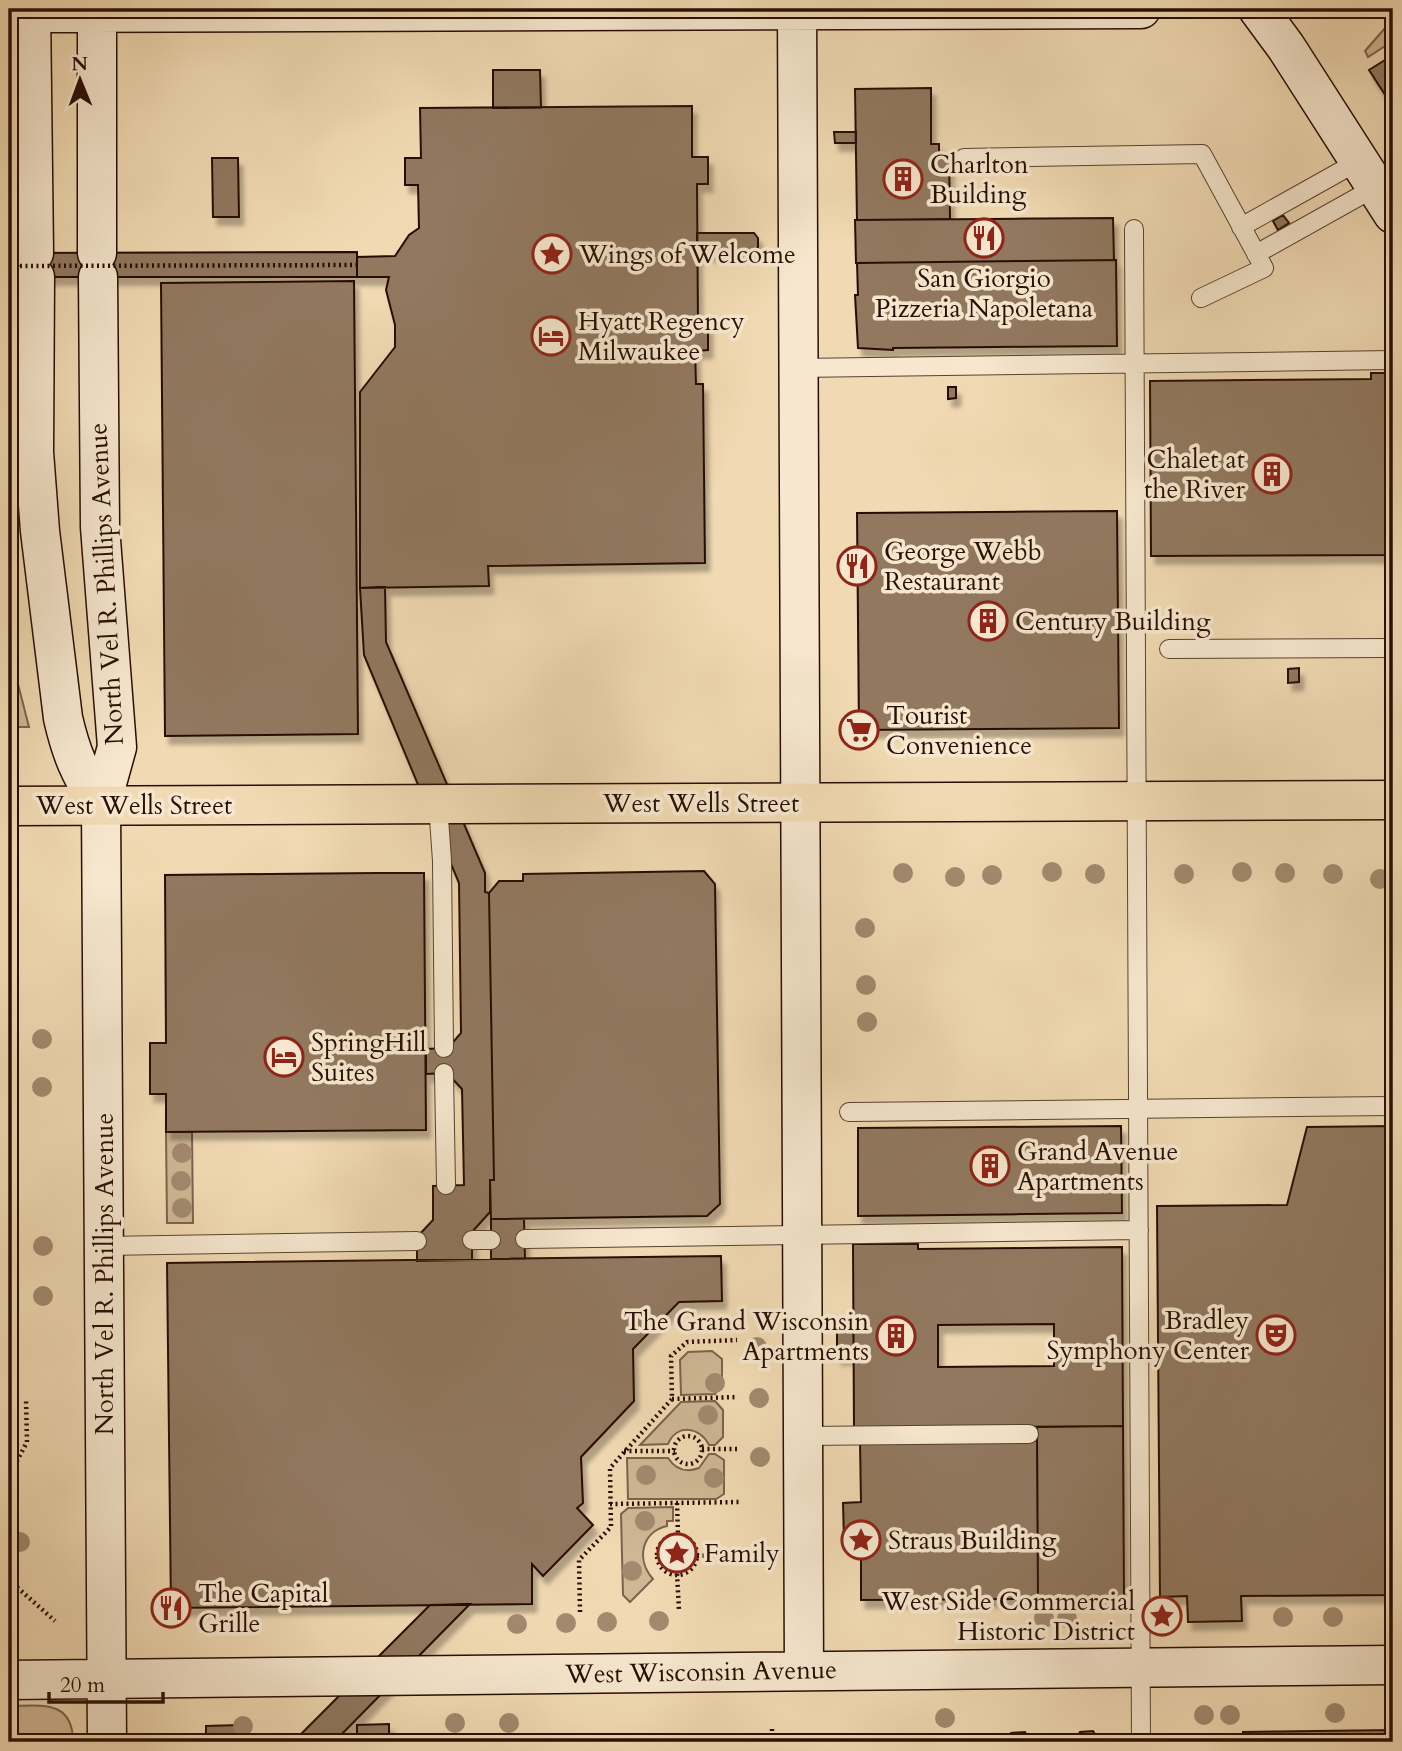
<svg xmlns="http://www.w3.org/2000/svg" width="1402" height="1751" font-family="Cardo,serif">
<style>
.green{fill:#cfb795;stroke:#7c624c;stroke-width:2}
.building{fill:#91785f;stroke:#280e04;stroke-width:2;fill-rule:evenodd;filter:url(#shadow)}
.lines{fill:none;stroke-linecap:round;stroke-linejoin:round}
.lane-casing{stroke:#5a4130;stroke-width:20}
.secondary-casing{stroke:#280e04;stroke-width:41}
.primary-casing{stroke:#280e04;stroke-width:41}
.path{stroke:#280e04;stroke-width:4.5;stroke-dasharray:2 3.5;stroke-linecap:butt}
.lane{stroke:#f6e7ce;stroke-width:18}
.secondary{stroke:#f6e7ce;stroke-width:38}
.primary{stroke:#f1dab3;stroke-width:38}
.path-bridge{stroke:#280e04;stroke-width:4.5;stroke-dasharray:2 3.5;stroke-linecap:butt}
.tree{fill:#a28a6f}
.labels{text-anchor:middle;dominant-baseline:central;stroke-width:7;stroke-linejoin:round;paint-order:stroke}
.poi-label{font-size:26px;fill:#280e04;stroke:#f6e7ce;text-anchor:start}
.street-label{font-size:26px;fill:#280e04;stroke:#f6e7ce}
</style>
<defs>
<filter id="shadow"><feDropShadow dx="4.5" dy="8" stdDeviation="2" flood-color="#0004"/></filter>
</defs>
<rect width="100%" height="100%" fill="#f1dab3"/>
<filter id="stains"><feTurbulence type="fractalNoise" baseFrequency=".00286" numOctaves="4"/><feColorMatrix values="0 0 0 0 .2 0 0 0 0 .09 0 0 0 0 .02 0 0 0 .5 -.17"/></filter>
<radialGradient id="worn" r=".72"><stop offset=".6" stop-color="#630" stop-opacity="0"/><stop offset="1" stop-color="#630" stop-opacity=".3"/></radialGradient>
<path class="green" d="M1393,19V41L1368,57L1365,51Z
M9,649L29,727H12Z
M166,1132H192L193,1223H167Z
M712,1351L722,1359V1384L715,1394L681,1395L680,1360L688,1352Z
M715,1401L723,1410V1437L715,1445H709C700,1427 677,1423 668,1444L640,1445L681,1402Z
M709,1454H715L724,1460V1494L716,1499H628L627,1458H668C676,1470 686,1473 699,1468Z
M673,1507V1521H667V1526C641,1532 636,1560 653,1579L630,1602L623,1595L621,1514L628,1508Z
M9,1706C41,1706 73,1699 73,1742H9Z"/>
<path class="building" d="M1393,55V107L1369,70Z
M493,70H540L541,108H493Z
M931,88V144H939V154L949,153L950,219L857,220L855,89Z
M692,106V157H708V184H697L698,325L708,326V350L695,351L696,384H703L705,563L488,566L489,586L360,588V392L395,347V325L386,290L389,277H357V257L395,256L409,235L419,228L418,185H405V158H421L420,108Z
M834,132H856V143H835Z
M212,158H238L239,217H213Z
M1283,215L1289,223L1278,230L1273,221Z
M1113,218L1114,260L856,263L855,220Z
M697,233H754L758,238V247L754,252L697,253Z
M357,252V277H9V253Z
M1116,260L1117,346L893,348V350L858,348L855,295H858L857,263Z
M354,281L358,734L165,736L161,283Z
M1371,373H1393V555L1151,556L1150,381L1371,379Z
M948,387H956V398L948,399Z
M1117,511L1119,728L859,730L857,513Z
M385,587L386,642L485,873V892L489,893L494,1180H490V1212L472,1232V1260L417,1261V1237L433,1220V1186L464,1185L462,1089L447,1073L426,1074V1049L448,1048L461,1033L459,883L364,655L360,588Z
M1299,668V682L1288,683V669Z
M704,871L715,884L720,1204L707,1216L491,1219L490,1180H494L489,893L499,881H523V874Z
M377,873H424L426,1130L166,1132V1094H150V1043H166L165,875Z
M1121,1126L1122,1213L858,1216V1128Z
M1393,1126V1595L1241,1596L1242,1621L1188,1622L1187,1596L1160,1597L1157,1206L1287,1205L1307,1127Z
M491,1219H524L525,1259H491Z
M853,1244H918V1249L1122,1247L1123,1426L854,1428ZM1054,1324V1366L938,1367V1325Z
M721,1256L722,1301L679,1302L633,1349L634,1401L581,1457L583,1503L577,1508L593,1525L543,1576L532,1564V1604L171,1608L167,1263Z
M837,1321L853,1322L854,1356L837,1357Z
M1123,1426L1124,1598L1038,1599L1037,1427Z
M1037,1440L1038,1599L861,1600V1540H844L843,1503L861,1502L860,1442Z
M470,1604L334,1742H293L430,1605Z
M389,1724V1742H357V1725Z
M239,1725V1742H206V1726Z
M1393,1730V1742H1246V1740H1243V1732Z
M1093,1731L1096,1736H1122V1742H973V1737H1007L1011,1733L1025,1732L1028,1737H1077L1080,1732Z
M1243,1734V1740H1246V1742H1157V1735Z
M725,1736V1742H532V1739Z
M973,1739V1742H882V1740Z"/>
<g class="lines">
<g class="lane-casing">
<path id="lane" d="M964,158L1202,154L1264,268L1201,298
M1241,227L1359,161
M1134,229L1141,1742
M1256,254L1376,187
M798,368L1393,360
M1169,649L1393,648
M438,804L442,861L444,1048
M444,1073L446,1185
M849,1112L1393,1106
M525,1239L1139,1230
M472,1240H491
M104,1246L417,1241
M803,1436L1029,1434"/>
</g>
<g class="secondary-casing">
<path id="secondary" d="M31,9L34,253
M97,9V253
M797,9L804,1671
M1258,9L1286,47L1393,214
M9,13L1141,9
M35,277L34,452L40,531L63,718C71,753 80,775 101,805
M98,277L100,527L117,747L101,805L107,1742
M9,1680L1393,1665"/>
</g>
<g class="primary-casing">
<path id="primary" d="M9,806L1393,800"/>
</g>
<path class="path" d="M672,1399L738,1397
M674 1450a14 14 0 1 1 28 0a14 14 0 1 1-28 0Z
M702,1449H739
M624,1451H675
M9,1476L27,1442L26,1399
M677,1503L678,1535
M610,1504L740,1502
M657 1555a20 20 0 1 1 40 0a20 20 0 1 1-40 0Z
M697,1556L742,1554
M677,1574L679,1610
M9,1580L55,1621
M580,1612L579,1560L611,1527L610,1468L672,1399L671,1356L687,1342L737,1340
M772,1729V1742
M53,1742L56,1740"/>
<use href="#lane" class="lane"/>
<use href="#secondary" class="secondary"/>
<use href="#primary" class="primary"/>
<path class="path-bridge" d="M9,266L357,265"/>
</g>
<g class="tree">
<circle cx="1052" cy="872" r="10"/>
<circle cx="1242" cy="872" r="10"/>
<circle cx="903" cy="873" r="10"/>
<circle cx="1285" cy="873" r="10"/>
<circle cx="1095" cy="874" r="10"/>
<circle cx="1184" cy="874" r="10"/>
<circle cx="1333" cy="874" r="10"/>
<circle cx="992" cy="875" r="10"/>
<circle cx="955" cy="877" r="10"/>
<circle cx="1380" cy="879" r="10"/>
<circle cx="865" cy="928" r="10"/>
<circle cx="866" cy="985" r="10"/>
<circle cx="867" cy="1022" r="10"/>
<circle cx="42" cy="1039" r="10"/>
<circle cx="42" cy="1087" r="10"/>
<circle cx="182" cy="1153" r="10"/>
<circle cx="181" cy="1181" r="10"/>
<circle cx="182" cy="1208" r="10"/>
<circle cx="43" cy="1246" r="10"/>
<circle cx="43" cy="1296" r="10"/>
<circle cx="757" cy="1347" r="10"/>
<circle cx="715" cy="1383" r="10"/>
<circle cx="759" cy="1398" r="10"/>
<circle cx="708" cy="1415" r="10"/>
<circle cx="760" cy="1457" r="10"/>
<circle cx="646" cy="1475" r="10"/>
<circle cx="714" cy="1478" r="10"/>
<circle cx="645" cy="1521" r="10"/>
<circle cx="20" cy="1542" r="10"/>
<circle cx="632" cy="1571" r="10"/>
<circle cx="1283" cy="1617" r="10"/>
<circle cx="1333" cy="1617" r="10"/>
<circle cx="1044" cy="1618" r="10"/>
<circle cx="1067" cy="1618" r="10"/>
<circle cx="659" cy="1621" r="10"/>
<circle cx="607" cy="1622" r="10"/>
<circle cx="566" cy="1623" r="10"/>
<circle cx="517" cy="1624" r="10"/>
<circle cx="1335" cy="1713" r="10"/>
<circle cx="1204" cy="1715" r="10"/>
<circle cx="1230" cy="1715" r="10"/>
<circle cx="945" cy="1718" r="10"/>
<circle cx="455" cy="1723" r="10"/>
<circle cx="509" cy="1723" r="10"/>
<circle cx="243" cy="1726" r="10"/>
</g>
<defs>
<g id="building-ring" transform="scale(2.0125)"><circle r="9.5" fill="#f6e7ce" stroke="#8f2418" stroke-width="1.5"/><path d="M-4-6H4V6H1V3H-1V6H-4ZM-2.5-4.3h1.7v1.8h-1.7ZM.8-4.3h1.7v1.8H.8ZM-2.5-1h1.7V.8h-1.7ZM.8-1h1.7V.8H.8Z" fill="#8f2418"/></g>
<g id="restaurant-ring" transform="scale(2.0125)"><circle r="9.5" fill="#f6e7ce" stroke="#8f2418" stroke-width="1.5"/><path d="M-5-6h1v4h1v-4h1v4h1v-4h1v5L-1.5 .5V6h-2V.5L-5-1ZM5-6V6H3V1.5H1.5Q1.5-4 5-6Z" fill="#8f2418"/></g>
<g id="sight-ring" transform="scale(2.0125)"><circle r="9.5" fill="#f6e7ce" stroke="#8f2418" stroke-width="1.5"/><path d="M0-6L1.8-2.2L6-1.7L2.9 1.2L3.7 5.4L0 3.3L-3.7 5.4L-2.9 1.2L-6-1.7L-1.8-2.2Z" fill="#8f2418"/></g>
<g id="hotel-ring" transform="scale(2.0125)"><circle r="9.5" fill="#f6e7ce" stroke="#8f2418" stroke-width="1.5"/><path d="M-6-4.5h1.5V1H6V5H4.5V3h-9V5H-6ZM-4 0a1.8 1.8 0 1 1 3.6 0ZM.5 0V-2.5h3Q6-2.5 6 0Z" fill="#8f2418"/></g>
<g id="supermarket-ring" transform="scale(2.0125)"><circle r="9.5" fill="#f6e7ce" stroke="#8f2418" stroke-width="1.5"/><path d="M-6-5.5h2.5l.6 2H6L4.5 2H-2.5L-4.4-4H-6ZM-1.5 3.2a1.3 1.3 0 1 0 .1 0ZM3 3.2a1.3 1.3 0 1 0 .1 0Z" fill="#8f2418"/></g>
<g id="theatre-ring" transform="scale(2.0125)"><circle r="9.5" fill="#f6e7ce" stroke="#8f2418" stroke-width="1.5"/><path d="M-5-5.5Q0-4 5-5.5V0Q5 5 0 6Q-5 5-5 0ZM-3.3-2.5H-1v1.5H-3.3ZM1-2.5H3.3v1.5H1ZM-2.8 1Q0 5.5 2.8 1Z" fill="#8f2418"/></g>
</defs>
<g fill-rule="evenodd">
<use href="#building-ring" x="903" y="179"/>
<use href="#restaurant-ring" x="984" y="238"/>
<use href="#sight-ring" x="552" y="254"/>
<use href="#hotel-ring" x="551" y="336"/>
<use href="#building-ring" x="1272" y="474"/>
<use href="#restaurant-ring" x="857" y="566"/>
<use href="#building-ring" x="988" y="621"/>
<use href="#supermarket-ring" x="859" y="730"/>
<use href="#hotel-ring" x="284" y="1057"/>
<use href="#building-ring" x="990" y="1166"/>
<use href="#theatre-ring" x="1276" y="1335"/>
<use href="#building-ring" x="896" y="1336"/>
<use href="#sight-ring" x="861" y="1540"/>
<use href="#sight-ring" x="677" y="1553"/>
<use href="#restaurant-ring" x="171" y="1608"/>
<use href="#sight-ring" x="1162" y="1616"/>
</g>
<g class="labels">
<g class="poi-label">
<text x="930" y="164">Charlton<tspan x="930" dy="30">Building</tspan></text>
<text x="579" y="254">Wings of Welcome</text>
<text x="984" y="278" text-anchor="middle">San Giorgio<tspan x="984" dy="30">Pizzeria Napoletana</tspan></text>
<text x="578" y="321">Hyatt Regency<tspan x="578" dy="30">Milwaukee</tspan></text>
<text x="1245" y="459" text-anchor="end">Chalet at<tspan x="1245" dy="30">the River</tspan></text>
<text x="884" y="551">George Webb<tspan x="884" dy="30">Restaurant</tspan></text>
<text x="1015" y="621">Century Building</text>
<text x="886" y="715">Tourist<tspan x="886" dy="30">Convenience</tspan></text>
<text x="311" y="1042">SpringHill<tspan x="311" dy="30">Suites</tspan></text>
<text x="1017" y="1151">Grand Avenue<tspan x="1017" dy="30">Apartments</tspan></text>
<text x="1249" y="1320" text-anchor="end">Bradley<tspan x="1249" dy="30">Symphony Center</tspan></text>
<text x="869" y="1321" text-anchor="end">The Grand Wisconsin<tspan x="869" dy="30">Apartments</tspan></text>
<text x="888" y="1540">Straus Building</text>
<text x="704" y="1553">Family</text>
<text x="198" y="1593">The Capital<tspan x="198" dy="30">Grille</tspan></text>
<text x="1135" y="1601" text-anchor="end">West Side Commercial<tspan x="1135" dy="30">Historic District</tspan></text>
</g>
<g class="street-label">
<text transform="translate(106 584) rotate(-93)">North Vel R. Phillips Avenue</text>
<text x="701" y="803">West Wells Street</text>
<text x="134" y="805">West Wells Street</text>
<text transform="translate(104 1274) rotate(-90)">North Vel R. Phillips Avenue</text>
<text transform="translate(701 1672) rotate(-1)">West Wisconsin Avenue</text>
</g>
</g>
<rect width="1402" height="1751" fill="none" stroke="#f1dab3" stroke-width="35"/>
<rect x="10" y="10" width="1381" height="1730" fill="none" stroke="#280e04" stroke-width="3.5"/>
<rect x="18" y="18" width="1367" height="1716" fill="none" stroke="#280e04" stroke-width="2"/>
<g transform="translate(80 80) rotate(359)" stroke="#f6e7ce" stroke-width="5" paint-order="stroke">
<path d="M0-5L12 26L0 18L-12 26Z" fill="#280e04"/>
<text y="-10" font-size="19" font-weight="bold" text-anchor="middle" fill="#280e04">N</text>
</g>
<path d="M49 1692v10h114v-10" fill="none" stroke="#280e04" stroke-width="3.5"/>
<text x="60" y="1692" font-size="21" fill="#280e04" stroke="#f6e7ce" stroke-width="5" paint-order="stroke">20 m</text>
<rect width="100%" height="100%" filter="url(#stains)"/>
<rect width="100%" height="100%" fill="url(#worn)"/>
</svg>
